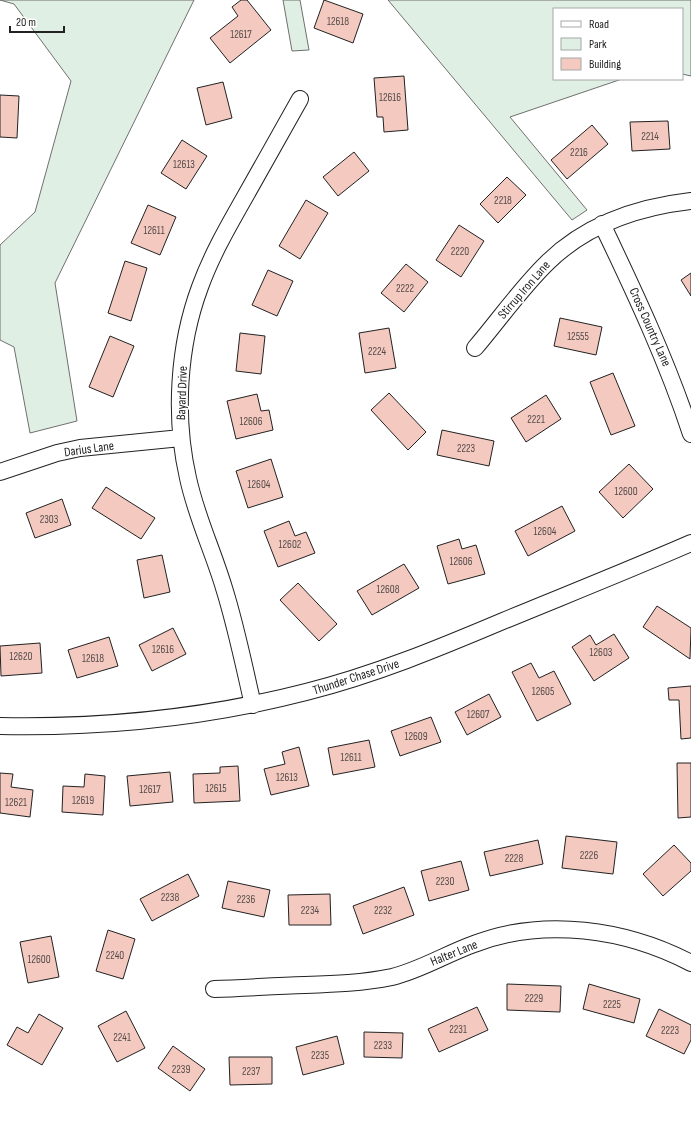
<svg xmlns="http://www.w3.org/2000/svg" width="691" height="1128" font-family="'Sofia Sans Condensed',sans-serif">
<style>
.green{fill:#e0efe3;stroke:#6f6f6f}
.building{fill:#f3c9c0;stroke:#222}
.lines{fill:none;stroke-linecap:round;stroke-linejoin:round}
.street-casing{stroke:#222;stroke-width:18}
.street{stroke:#fff;stroke-width:16}
.labels{text-anchor:middle;dominant-baseline:central;stroke-width:3;stroke-linejoin:round;paint-order:stroke}
.number-label{font-size:11px;fill:#564c4a}
.street-label{font-size:13px;fill:#222;stroke:#fff}
</style>
<rect width="100%" height="100%" fill="#fff"/>
<path class="green" d="M0,0H194L55,283L77,421L30,433L14,347L0,340V245L35,212L71,81L14,4Z
M283,0H300L309,50L292,51Z
M388,0H691V76L682,74V9H554V79H622L510,117L587,210L572,220Z"/>
<path class="building" d="M241,0H247L271,30L230,63L210,38L238,16L232,7Z
M324,0L363,14L353,43L314,28Z
M404,76L408,130L384,132L383,117H377L374,78Z
M223,82L232,118L206,125L197,88Z
M0,95L19,96L17,138L0,137Z
M668,121L670,149L632,151L630,122Z
M592,125L608,144L567,179L551,160Z
M182,140L207,156L186,189L161,173Z
M354,152L369,171L338,196L323,177Z
M507,177L526,195L498,223L480,204Z
M306,200L328,213L300,259L279,246Z
M148,205L176,217L160,255L131,243Z
M459,225L484,241L461,277L436,260Z
M125,261L147,268L131,321L108,313Z
M406,264L428,282L404,312L381,293Z
M268,270L293,281L277,316L252,305Z
M691,273V296L681,280Z
M560,318L602,327L596,355L554,346Z
M389,328L396,368L365,373L359,333Z
M240,333L265,336L261,374L236,371Z
M110,336L134,346L113,397L89,387Z
M613,373L635,426L611,435L590,382Z
M389,393L426,432L408,450L371,410Z
M257,394L261,411L269,410L273,430L236,439L227,401Z
M546,395L561,419L526,442L511,418Z
M442,430L494,441L489,466L437,455Z
M271,459L283,497L248,508L236,471Z
M629,464L653,489L623,518L599,492Z
M106,487L155,518L141,539L92,508Z
M62,499L71,525L35,538L26,513Z
M562,506L575,531L528,556L515,531Z
M289,521L295,536L306,532L315,553L278,567L264,531Z
M459,539L462,549L476,545L485,574L448,584L437,546Z
M162,555L170,592L144,598L137,560Z
M404,564L419,588L372,615L357,591Z
M298,583L337,624L319,641L280,600Z
M657,606L691,628L690,659L643,627Z
M173,628L186,654L152,671L139,645Z
M614,634L629,658L594,681L572,647L590,635L596,645Z
M109,637L118,666L77,678L68,650Z
M40,643L42,673L1,676L0,646Z
M531,663L539,678L554,671L571,704L537,721L512,672Z
M691,686V738L681,739L679,700H669L668,688Z
M489,694L501,717L467,735L455,712Z
M431,717L441,742L400,756L391,731Z
M369,740L375,767L333,775L328,748Z
M299,747L309,786L271,795L264,769L285,764L282,752Z
M677,763H691V817L678,818Z
M238,766L240,801L194,803L193,774L220,773V767Z
M170,772L173,802L130,806L127,776Z
M0,773L13,774L11,787L33,790L30,817L0,813Z
M85,774L105,776L103,815L62,812L63,786L84,787Z
M566,836L617,842L613,874L562,868Z
M538,840L543,864L490,876L484,852Z
M674,845L691,863V871L663,896L643,874Z
M461,861L469,890L429,901L421,871Z
M188,874L199,896L152,921L140,899Z
M228,881L270,890L264,917L222,908Z
M404,887L414,915L363,934L353,906Z
M330,894L331,925H289L288,895Z
M108,930L135,939L123,979L96,971Z
M51,936L59,977L28,983L20,942Z
M507,984L561,986L560,1012L507,1010Z
M589,984L640,999L634,1023L583,1009Z
M477,1007L488,1030L439,1052L428,1029Z
M659,1009L691,1025V1040L684,1054L646,1036Z
M126,1011L145,1048L117,1062L98,1026Z
M39,1014L63,1028L42,1065L7,1045L17,1027L28,1033Z
M364,1032L403,1033L402,1058L364,1057Z
M337,1036L344,1064L303,1075L296,1047Z
M173,1046L205,1069L190,1091L158,1068Z
M229,1057H272V1084L230,1085Z"/>
<g class="lines">
<g class="street-casing">
<path id="street" d="M602,224C635,293 667,361 691,434
M475,348C499,320 521,288 548,262C587,224 638,207 691,201
M0,472L57,453L80,448L181,438
M253,705C244,666 236,626 224,588C213,551 196,516 188,478C174,417 178,346 200,287C212,254 229,225 246,195C264,163 282,131 300,99
M0,726C103,728 205,718 306,692C374,675 439,648 503,621C566,595 629,570 691,543
M214,989C244,988 274,986 305,985C334,984 363,983 392,977C421,970 446,954 474,944C544,917 626,929 691,963"/>
</g>
<use href="#street" class="street"/>
</g>
<g class="labels">
<g class="number-label">
<text x="338" y="21">12618</text>
<text x="241" y="34">12617</text>
<text x="390" y="97">12616</text>
<text x="650" y="136">2214</text>
<text x="579" y="152">2216</text>
<text x="184" y="164">12613</text>
<text x="503" y="200">2218</text>
<text x="154" y="230">12611</text>
<text x="460" y="251">2220</text>
<text x="405" y="288">2222</text>
<text x="578" y="336">12555</text>
<text x="377" y="351">2224</text>
<text x="536" y="419">2221</text>
<text x="251" y="421">12606</text>
<text x="466" y="448">2223</text>
<text x="259" y="484">12604</text>
<text x="626" y="491">12600</text>
<text x="49" y="519">2303</text>
<text x="545" y="531">12604</text>
<text x="290" y="544">12602</text>
<text x="461" y="561">12606</text>
<text x="388" y="589">12608</text>
<text x="163" y="649">12616</text>
<text x="601" y="652">12603</text>
<text x="21" y="656">12620</text>
<text x="93" y="658">12618</text>
<text x="543" y="691">12605</text>
<text x="478" y="714">12607</text>
<text x="416" y="736">12609</text>
<text x="351" y="757">12611</text>
<text x="287" y="777">12613</text>
<text x="216" y="788">12615</text>
<text x="150" y="789">12617</text>
<text x="83" y="800">12619</text>
<text x="16" y="802">12621</text>
<text x="589" y="855">2226</text>
<text x="514" y="858">2228</text>
<text x="445" y="881">2230</text>
<text x="170" y="897">2238</text>
<text x="246" y="899">2236</text>
<text x="310" y="910">2234</text>
<text x="383" y="910">2232</text>
<text x="115" y="955">2240</text>
<text x="39" y="959">12600</text>
<text x="534" y="998">2229</text>
<text x="612" y="1004">2225</text>
<text x="458" y="1029">2231</text>
<text x="670" y="1030">2223</text>
<text x="122" y="1037">2241</text>
<text x="383" y="1045">2233</text>
<text x="320" y="1055">2235</text>
<text x="181" y="1069">2239</text>
<text x="251" y="1071">2237</text>
</g>
<g class="street-label">
<text transform="translate(524 290) rotate(-49)">Stirrup Iron Lane</text>
<text transform="translate(650 327) rotate(66)">Cross Country Lane</text>
<text transform="translate(182 393) rotate(-88)">Bayard Drive</text>
<text transform="translate(89 449) rotate(-8)">Darius Lane</text>
<text transform="translate(356 677) rotate(-18)">Thunder Chase Drive</text>
<text transform="translate(454 953) rotate(-22)">Halter Lane</text>
</g>
</g>
<rect x="553" y="8" width="130" height="72" fill="#ffffff" stroke="#a7a7a7"/>
<rect x="561" y="21" width="20" height="6" fill="#ffffff" stroke="#a7a7a7"/>
<text x="589" y="28" font-size="12" fill="#222222">Road</text>
<rect x="561" y="38" width="20" height="12" fill="#e0efe3" stroke="#a7a7a7"/>
<text x="589" y="48" font-size="12" fill="#222222">Park</text>
<rect x="561" y="58" width="20" height="12" fill="#f3c9c0" stroke="#a7a7a7"/>
<text x="589" y="68" font-size="12" fill="#222222">Building</text>
<path d="M10 26v6h54v-6" fill="none" stroke="#222222" stroke-width="2"/>
<text x="16" y="26" font-size="12" fill="#222222" stroke="#ffffff" stroke-width="3" paint-order="stroke">20 m</text>
</svg>
